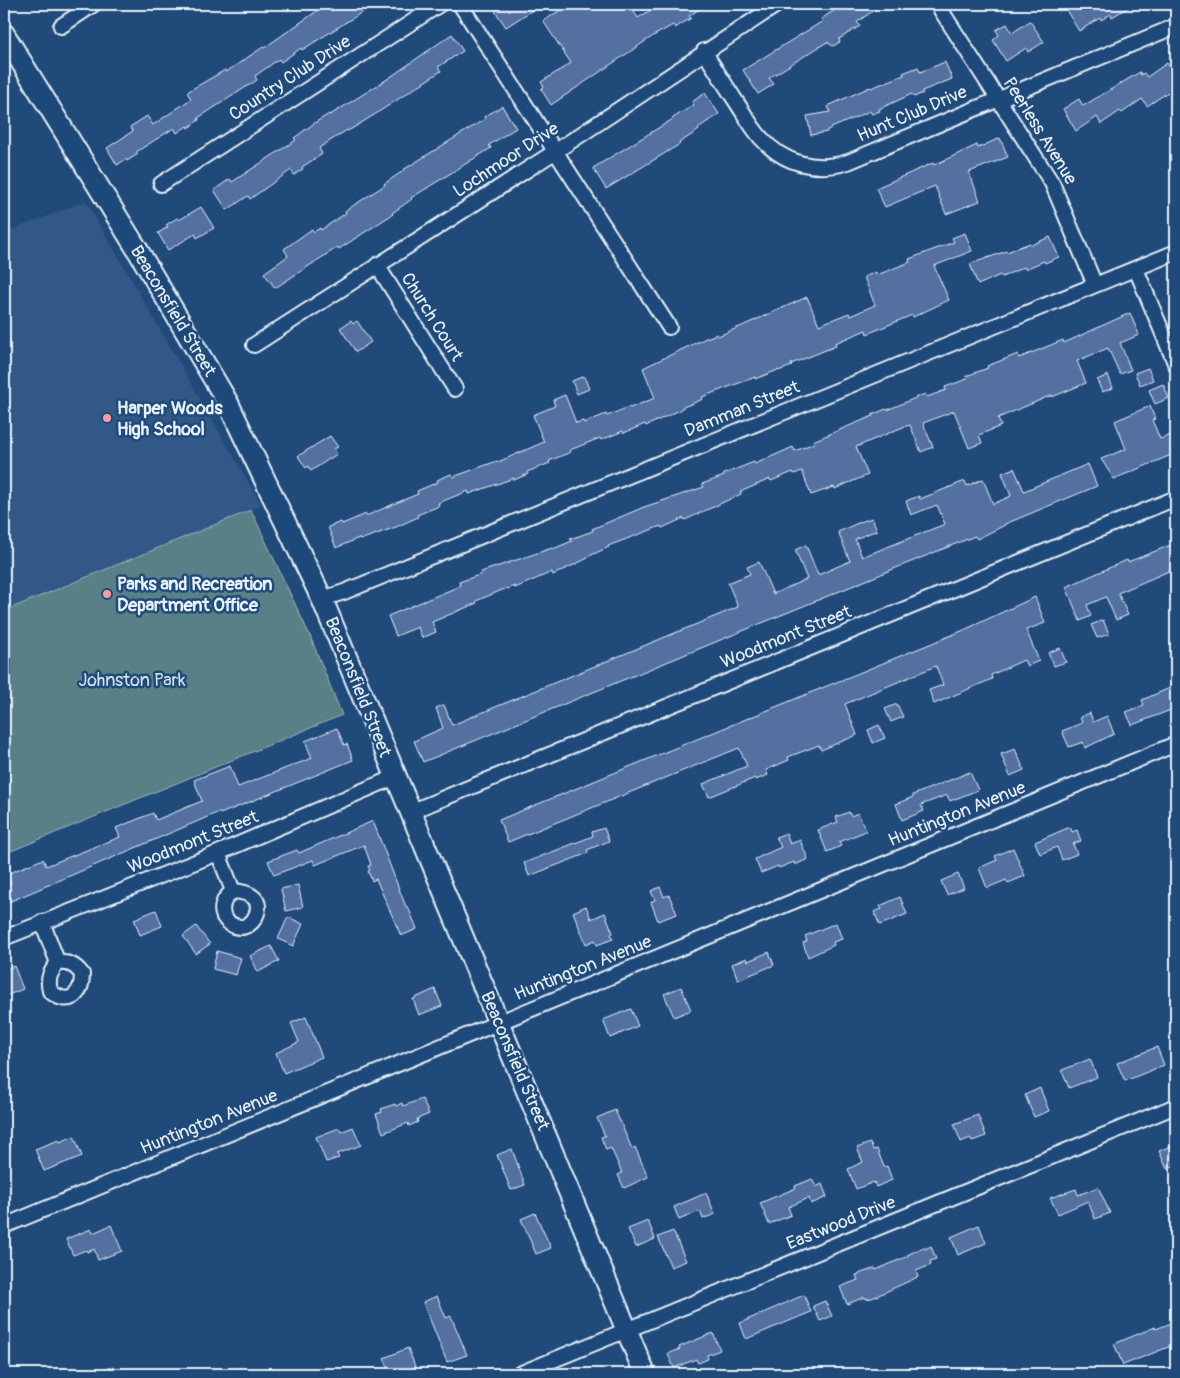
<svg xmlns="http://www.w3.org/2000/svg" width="1180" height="1378" font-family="Pangolin,sans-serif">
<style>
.built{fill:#325887}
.green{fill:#598086;stroke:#a0b8bf}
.building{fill:#5270a0;stroke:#e8f1f8}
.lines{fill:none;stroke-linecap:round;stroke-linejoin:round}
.street-casing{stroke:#e8f1f8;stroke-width:18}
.secondary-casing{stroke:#e8f1f8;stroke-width:24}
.street{stroke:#1f4a7a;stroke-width:14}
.secondary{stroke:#1f4a7a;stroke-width:20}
.poi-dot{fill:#ff9aa2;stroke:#1f4a7a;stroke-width:2}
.labels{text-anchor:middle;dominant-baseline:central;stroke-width:5;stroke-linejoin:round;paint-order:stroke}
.street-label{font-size:18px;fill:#e8f1f8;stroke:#1f4a7a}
.poi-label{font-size:18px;font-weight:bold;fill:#e8f1f8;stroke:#1f4a7a;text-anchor:start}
.park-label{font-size:18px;fill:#d3e0e7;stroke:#1f4a7a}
</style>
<rect width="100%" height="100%" fill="#1f4a7a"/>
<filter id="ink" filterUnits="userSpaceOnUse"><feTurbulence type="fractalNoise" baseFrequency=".02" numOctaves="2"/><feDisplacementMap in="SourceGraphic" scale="10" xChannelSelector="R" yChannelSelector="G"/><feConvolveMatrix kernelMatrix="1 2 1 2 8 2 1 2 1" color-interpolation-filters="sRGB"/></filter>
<g filter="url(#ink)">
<path class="built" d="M86,201L261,504L251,510L4,611V217L12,230Z"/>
<path class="green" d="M251,510L310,636L342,715L4,854V611Z"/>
<path class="building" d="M327,4H375L302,50L301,48L281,62L279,59L255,76L257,80L198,118L199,120L188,128L187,126L177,133L174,128L136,152L138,154L127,161L126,159L117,165L107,148L133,131L130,127L147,116L153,125L191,99L187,92L225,70L226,72L263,47L264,48Z
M507,4H542L506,27L495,11Z
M570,4H629L638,18L660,4H707L689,16L691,18L675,28L673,25L653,36L551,105L541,89L544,87L541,82L571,63L543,21Z
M844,4H883L857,22L860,26L839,39L840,42L833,46L827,42L769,78L774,84L758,94L743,70L823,21L821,19Z
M1076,4H1134L1112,17L1111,14L1101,20L1100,18L1079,31L1066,10Z
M1030,21L1044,42L1028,52L1026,48L1006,61L993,40L999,35L996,30L1007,24L1012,33Z
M452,34L463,51L438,67L441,71L374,115L348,131L347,130L319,148L322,154L302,167L303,169L294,175L291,170L250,199L248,196L227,210L214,190L230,179L232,182L296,140L294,138L316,122L329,114L330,115L389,78Z
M945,62L952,79L922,91L923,93L914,97L912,94L879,109L880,111L872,114L870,111L827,130V132L811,135L807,116L830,112L828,106L870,87L871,88L904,75L903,73L918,67L920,72Z
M1167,63L1170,67L1176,63V87L1147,106L1142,99L1122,113L1120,111L1101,124L1097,117L1076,131L1063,109L1079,99L1083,106L1140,72L1141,75L1144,73L1147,77Z
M705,93L719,114L698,128L699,130L679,143L680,144L606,189L593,168L673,119V118L694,105L692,102Z
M502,106L516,128L489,145L491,148L411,198L412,199L392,213L393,214L339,249L338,247L318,260L275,288L264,273L288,256L284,249L312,229L314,232L320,228L321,230L346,213L345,211L385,185L384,184L403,171V170L485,119L484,117Z
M1000,138L1008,157L969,172L980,201L946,214L935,186L885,207L876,188L933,163L934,165L977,145L978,148Z
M201,207L214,228L197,238L195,234L168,250L158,233L168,227L166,225L177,218L179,220Z
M965,233L972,251L934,266L949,300L913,317L912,315L867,334L866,330L835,343L836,346L791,364L792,366L778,371V370L755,379V377L702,397L703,399L681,408L682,409L646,426L645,424L624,433L623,431L601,440L600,438L570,450L571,452L549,461L550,463L527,472L528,474L514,480V478L469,494L468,491L438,503L439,506L417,515L418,517L396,527L360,540L359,538L336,548L328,527L341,522L342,524L366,514V516L396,503L418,494L417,491L438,482L437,480L451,474L453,477L497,461L498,462L544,442L533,415L555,406L553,400L565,395L576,423L583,421L584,423L606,414L607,416L629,407L630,408L655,398L643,368L706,338L717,334L718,336L742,326L807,297L819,325L849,313L850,316L875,305L864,277L876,272L877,275L910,262L909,259L954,242L952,238Z
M1050,237L1059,257L1045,263L1044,261L1025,269L1024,267L1002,277L1000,275L978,285L970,264L1007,251V252L1030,243L1031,245Z
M1130,313L1139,335L1120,343L1131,370L1120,374L1108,348L1077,361L1086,383L1052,397V395L998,418L1001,426L979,435L982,443L969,448L954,411L923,423L933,447L921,452L910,425L903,427L856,447L868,475L846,484L835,489L834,487L811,495L802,471L794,474L793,472L771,481L770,479L740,492L741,494L685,520L684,518L662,528L661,526L608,546L609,547L587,557L588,558L553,575L552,572L515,588L514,586L508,589L507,588L476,601L477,603L432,622L436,632L422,638L418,627L396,636L388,616L455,588L460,585L459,582L482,574L481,572L552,548L553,549L572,541L570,539L593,531L592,529L644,507L704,487L702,484L724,476V474L754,462L755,464L793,447L795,451L814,443L813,441L873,416L872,415L886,409L887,410L925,394L927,397L946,390L945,387L967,379L966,376L988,368L987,366L1018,354L1019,358L1063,340L1064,343Z
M351,321L353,324L357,321L371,342L356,352L340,328Z
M1148,368L1153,380L1140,385L1135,373Z
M1108,375L1113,388L1102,392L1097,380Z
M584,376L589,389L577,394L572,381Z
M1163,384L1169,398L1155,404L1149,390Z
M1150,406L1155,419L1152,420L1160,439L1176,433V453L1114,479L1101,459L1126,449L1115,421Z
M330,436L338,447L334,449L337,454L311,471L308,466L306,468L298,456Z
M1088,464L1097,486L1005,524V525L977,539L975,536L896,568L423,762L414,741L443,728L436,708L444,705L452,725L738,607L728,583L750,574L747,567L759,562L773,594L807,579L795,550L806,545L818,575L850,561L838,532L860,522L872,518L877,530L855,539L862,557L945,524L937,505L911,515L906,501L919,496L920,499L965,481L967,486L983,479L993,504L1011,496L1002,473L1014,468L1024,491Z
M1176,543V568L1118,593L1128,615L1116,620L1106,597L1087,605L1091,616L1080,621L1066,587L1127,560L1128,562Z
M1035,597L1045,623L1026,630L1039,661L1027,666L1024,660L991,675L992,679L934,704L929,690L943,685L936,666L845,704L857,735L821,750L819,745L788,757L789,760L766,770L768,775L756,780L755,778L709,797L703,784L747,766L739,748L508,842L499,820L964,630Z
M1103,620L1109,634L1097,638L1091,625Z
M1060,648L1066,662L1054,666L1048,653Z
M1170,688L1176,704V708L1132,725L1126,712L1144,705L1142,700Z
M897,704L903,717L891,722L885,709Z
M1090,713L1093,722L1107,716L1114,734L1085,748L1083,742L1069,747L1062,731L1082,723L1080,717Z
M879,725L885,738L873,743L868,730Z
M337,728L344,745L347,744L353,760L220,814L219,812L182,828L4,904V885L11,883L7,874L43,859L46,866L120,837L116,828L153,813L156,820L202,801L194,780L230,766L238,787L312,758L305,741Z
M1015,749L1024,770L1010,776L1001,754Z
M970,772L978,790L950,801L947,795L921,805L924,811L902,820L896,804L913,797V795Z
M849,812L851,816L858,813L866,831L839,842L841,846L827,852L818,830L838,822L836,817Z
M373,821L406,907H408L417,929L401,936L376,879L372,881L368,871L370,870L368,866L371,865L364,845L315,865L313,860L274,875L268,861L297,850L299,853Z
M1070,827L1072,832L1077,830L1081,841L1073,844L1077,854L1062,860L1057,847L1040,854L1035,842Z
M604,828L609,841L587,850L588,853L529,876L524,863L593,836L592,832Z
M786,833L790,844L800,840L808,859L795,865L794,862L779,868L778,866L761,873L755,859L781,847L776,837Z
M1013,848L1025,876L1008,883L1006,880L987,888L979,868L997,860L995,856Z
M958,874L964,888L947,895L941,881Z
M298,885L303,907L286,911L281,889Z
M660,887L664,897L669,895L677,914L658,921L651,902L655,900L651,891Z
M900,897L907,914L880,925L874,912L882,909L880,906Z
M586,906L591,919L605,913L613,933L611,934L613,939L597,945L595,940L586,944L573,912Z
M156,910L162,926L140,935L134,919Z
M288,917L303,924L293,946L278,939Z
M836,923L842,939L833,942L834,945L808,957L803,943L807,941L805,936Z
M196,926L210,944L196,954L183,936Z
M271,946L279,961L258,972L250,956Z
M217,951L241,958L236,975L213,969Z
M769,952L774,965L738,980L732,964L747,958L748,961Z
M14,966L23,989L6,996L4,990V970Z
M681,987L691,1010L674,1017L664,994Z
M435,989L442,1006L419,1015L413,999Z
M631,1009L638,1026L610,1038L603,1020Z
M306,1017L322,1057L284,1073L276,1053L299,1042L291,1023Z
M1157,1047L1164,1065L1125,1081L1117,1063Z
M1090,1059L1097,1077L1069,1088L1062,1070Z
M1040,1088L1049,1111L1034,1117L1025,1095Z
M422,1099L429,1114L417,1119L418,1122L409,1126L408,1123L383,1133L376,1114L382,1112L381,1109L395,1104L396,1106L402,1103L403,1106Z
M615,1110L632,1149L635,1147L648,1177L624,1188L618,1175L622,1173L611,1148L606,1150L601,1137L605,1136L597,1118Z
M978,1115L986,1136L972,1141L970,1138L961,1142L954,1124Z
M353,1127L361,1145L337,1154L339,1158L326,1162L316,1137L339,1128L341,1132Z
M74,1136L82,1156L44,1171L35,1149L59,1140L60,1142Z
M870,1143L873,1150L877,1149L884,1167L887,1166L892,1180L876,1187L874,1182L856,1189L848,1169L863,1162L857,1148Z
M1176,1144V1165L1167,1169L1159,1151Z
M512,1149L525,1185L511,1190L497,1155Z
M812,1179L816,1187L822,1184L827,1197L811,1204L809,1198L788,1207L791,1215L769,1224L760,1203L796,1188L795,1186Z
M1098,1187L1110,1213L1095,1219L1088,1201L1058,1214L1050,1198L1076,1189L1078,1195Z
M706,1193L715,1214L703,1219L700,1211L679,1220L674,1207Z
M535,1213L551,1248L536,1254L521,1219Z
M648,1221L655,1239L636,1247L628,1229Z
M111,1225L122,1251L98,1260L94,1249L87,1252L86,1250L73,1255L66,1239L91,1229L93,1233Z
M979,1225L986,1243L958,1255L951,1237Z
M673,1231L686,1261L671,1267L658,1237Z
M931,1246L936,1259L930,1261L931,1265L916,1271L918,1277L872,1298L866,1299L865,1297L847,1304L840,1287L858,1280L856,1275L875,1268L876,1270L908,1256L907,1255L924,1247L925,1249Z
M804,1295L811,1312L746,1339L740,1323Z
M437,1296L446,1318L451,1316L467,1355L447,1362L423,1302Z
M825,1301L832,1316L820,1321L813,1306Z
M1176,1321V1344L1123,1365L1114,1344L1155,1327L1156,1329Z
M713,1333L720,1350L707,1355L708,1359L698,1363L696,1359L674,1368L668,1354L680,1349L679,1347Z
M408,1348L416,1369L404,1374L401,1369L390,1373L384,1358Z"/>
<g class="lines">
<g class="street-casing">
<path id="street" d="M460,4L669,327
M937,4L1052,183L1095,285
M61,26L94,4
M704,51C715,69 726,86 737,103C745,115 752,128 761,138C784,164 816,172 848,162C957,116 1067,71 1176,26
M161,184L440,4
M377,265L455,389
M1136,269L1176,365
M254,345L556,151L778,4
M322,599L344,592L1176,252
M410,812L1176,498
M218,853L233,891C202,915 246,945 257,913C262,896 246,892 233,891
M42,922L58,963C50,972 47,979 50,991C68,1007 82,996 82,974C75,965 69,962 58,963
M4,938L218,853L395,777
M4,1226L1176,744
M519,1374L1176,1106"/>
</g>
<g class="secondary-casing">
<path id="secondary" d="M4,34L137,249L228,403L322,599L645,1374"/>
</g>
<use href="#street" class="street"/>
<use href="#secondary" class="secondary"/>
</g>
</g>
<g class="poi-dot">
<circle cx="107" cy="418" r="5"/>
<circle cx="107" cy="594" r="5"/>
</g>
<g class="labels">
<g class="street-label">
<text transform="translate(290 78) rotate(-33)">Country Club Drive</text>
<text transform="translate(912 114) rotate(-23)">Hunt Club Drive</text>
<text transform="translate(1040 131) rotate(58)">Peerless Avenue</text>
<text transform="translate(506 160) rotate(-33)">Lochmoor Drive</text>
<text transform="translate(173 311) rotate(59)">Beaconsfield Street</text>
<text transform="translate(432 317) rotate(58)">Church Court</text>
<text transform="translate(742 409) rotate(-22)">Damman Street</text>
<text transform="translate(786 637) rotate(-22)">Woodmont Street</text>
<text transform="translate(358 687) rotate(68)">Beaconsfield Street</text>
<text transform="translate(957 814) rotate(-22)">Huntington Avenue</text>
<text transform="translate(193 842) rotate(-22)">Woodmont Street</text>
<text transform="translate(583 968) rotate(-22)">Huntington Avenue</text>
<text transform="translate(515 1061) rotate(67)">Beaconsfield Street</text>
<text transform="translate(209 1122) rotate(-22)">Huntington Avenue</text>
<text transform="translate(841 1223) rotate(-22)">Eastwood Drive</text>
</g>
<g class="poi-label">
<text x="117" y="408">Harper Woods<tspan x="117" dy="21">High School</tspan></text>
<text x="117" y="584">Parks and Recreation<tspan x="117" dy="21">Department Office</tspan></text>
</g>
<g class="park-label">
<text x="132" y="680">Johnston Park</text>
</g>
</g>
<rect width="1180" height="1378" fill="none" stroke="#1f4a7a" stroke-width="20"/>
<rect x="10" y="10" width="1160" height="1358" fill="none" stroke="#e8f1f8" stroke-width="2" filter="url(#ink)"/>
</svg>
